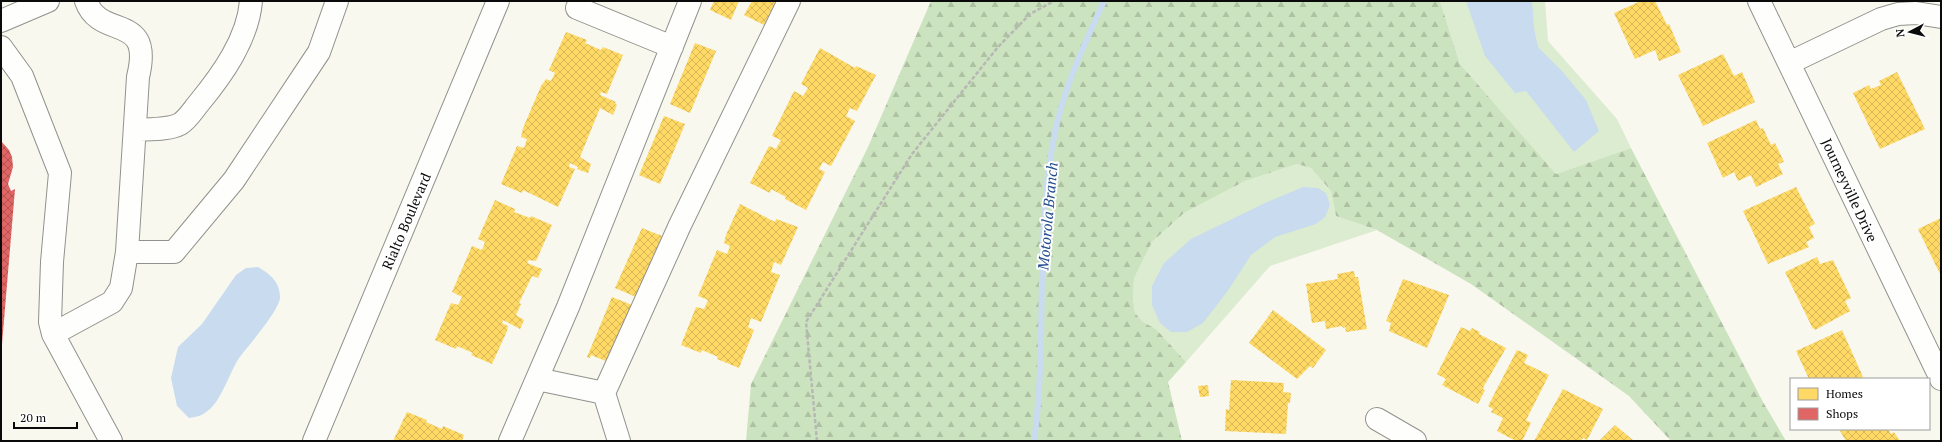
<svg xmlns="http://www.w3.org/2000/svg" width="1942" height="442" font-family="'PT Serif',serif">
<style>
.grass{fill:#dcecd0}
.forest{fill:url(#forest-firs)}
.water{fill:#c8dbef}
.homes{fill:url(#homes-cross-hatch)}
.shops{fill:url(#shops-cross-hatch)}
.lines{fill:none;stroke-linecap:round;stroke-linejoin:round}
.stream{stroke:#c8dbef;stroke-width:6}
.minor-casing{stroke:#91918d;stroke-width:24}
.path{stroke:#b7b7b5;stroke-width:2.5;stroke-dasharray:4 2;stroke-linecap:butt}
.minor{stroke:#fefefc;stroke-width:22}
.labels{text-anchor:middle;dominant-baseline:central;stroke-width:4;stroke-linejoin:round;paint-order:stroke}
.street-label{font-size:14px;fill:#0a0a0a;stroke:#fff}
.water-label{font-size:15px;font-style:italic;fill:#214c8e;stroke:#fff}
</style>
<defs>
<pattern id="forest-firs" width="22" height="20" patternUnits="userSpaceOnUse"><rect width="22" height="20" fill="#cce3bf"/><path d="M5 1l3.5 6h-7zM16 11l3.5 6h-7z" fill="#aec1a3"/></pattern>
<pattern id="homes-cross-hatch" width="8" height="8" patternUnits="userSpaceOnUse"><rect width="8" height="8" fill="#ffd966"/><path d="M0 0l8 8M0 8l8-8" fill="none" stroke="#d9b957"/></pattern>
<pattern id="shops-cross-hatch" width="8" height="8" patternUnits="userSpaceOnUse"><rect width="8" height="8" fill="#e06666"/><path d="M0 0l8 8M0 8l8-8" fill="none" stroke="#b45252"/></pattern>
</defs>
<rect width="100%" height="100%" fill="#f8f8ee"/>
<path class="grass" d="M1440,1H1545L1548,41L1617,119L1631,148L1556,174L1460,64Z
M1297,164L1311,168L1331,191L1336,216L1377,230L1270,266L1186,362L1156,329L1143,322L1135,313L1133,299L1134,278L1152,242L1184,213L1245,181Z"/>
<path class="forest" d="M931,1H1440L1460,64L1556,174L1631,148L1763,402L1786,441H1671L1629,396L1471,284L1377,230L1336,216L1331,191L1311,168L1297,164L1245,181L1184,213L1152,242L1134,278L1133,299L1135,313L1143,322L1156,329L1186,362L1168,382L1182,441H746L751,384L868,147Z"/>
<path class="water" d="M1466,1H1532L1534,28L1538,47L1562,71L1586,100L1599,131L1574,152L1526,91L1515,93L1485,56Z
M1303,187L1318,188L1326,193L1330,205L1325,217L1316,224L1275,237L1251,255L1227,292L1203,323L1187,332H1171L1160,323L1152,305V286L1164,263L1191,239L1265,203Z
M258,267C270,274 280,282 280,297C280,310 248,346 239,358C230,372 222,398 210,409C203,415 198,417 189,418L177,406L171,378L178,347L202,324L236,275L246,268Z"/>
<path class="homes" d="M714,1H739L731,20L710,10Z
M752,1H776L764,25L744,15Z
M1641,1H1655L1667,25L1669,24L1681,52L1659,61L1655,50L1635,59L1614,13Z
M566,32L587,40L585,43L601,50L603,47L623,55L607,94L601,92L600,95L616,102L615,104L617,105L613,115L600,108L580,157L591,164L588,173L577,169L578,167L570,163L569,167L575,169L558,207L523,190L522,193L501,184L517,146L524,148L527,139L521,137L523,128L541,86L546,79L551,81L555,73L549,70Z
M695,43L716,51L690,113L670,104Z
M820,48L855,68L856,66L876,75L857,111L850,108L846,116L855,121L831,166L823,162L819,169L825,172L806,210L785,199L786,197L771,189L770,193L750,183L769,146L776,149L781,140L772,136L794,91L803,96L808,88L801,84Z
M1723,54L1734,76L1742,72L1755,102L1703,126L1678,75Z
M1897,72L1925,129L1880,149L1853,93L1869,85L1871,89L1881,85L1879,81Z
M664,116L685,124L660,184L639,175Z
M1756,120L1760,129L1763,128L1771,145L1775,143L1784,162L1778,164L1783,174L1756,187L1751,175L1738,181L1734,172L1723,178L1707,143Z
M1796,187L1815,224L1809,227L1814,238L1806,242L1809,247L1768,264L1743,211Z
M495,200L515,209L514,212L530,218L531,216L552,225L536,261L529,260L527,263L542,269L538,278L532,276L519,303L521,304L516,315L524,320L520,329L503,320L502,323L508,326L507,331L492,364L471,355L473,353L457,346L456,349L435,340L451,303L458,305L462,297L452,292L472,246L482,250L485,242L478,239Z
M740,204L775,222L776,219L798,227L781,265L774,262L771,272L780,275L761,322L751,318L748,327L754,330L739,368L717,359L718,357L702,350L701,353L681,345L696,307L704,309L705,307L708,300L698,296L717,250L727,254L730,246L724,243L726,235Z
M1941,218V276L1918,229Z
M642,228L662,236L636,297L615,288Z
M1817,257L1820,264L1833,260L1851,298L1845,301L1850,311L1815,330L1814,328L1813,329L1785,272Z
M1354,271L1355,277H1358L1367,329L1346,332L1345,327L1343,328L1342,326L1326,329L1325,321L1312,323L1306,284L1338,279L1337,274Z
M1403,279L1449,295L1427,348L1389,331L1391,323L1386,321Z
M612,297L632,305L608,362L591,355L590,358L587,357Z
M1273,310L1326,350L1313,368L1310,366L1297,379L1249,343Z
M1461,327L1470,331L1472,328L1480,332L1479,334L1506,348L1484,386L1483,389L1485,390L1478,404L1442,385L1446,379L1437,374Z
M1842,330L1863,377L1860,379H1809L1796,351Z
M1517,350L1528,355L1524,363L1549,375L1526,420L1531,423L1522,441H1516L1497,431L1503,418L1491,412L1493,409L1488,406Z
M1231,380L1284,383L1283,392L1291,393L1290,403H1288L1286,434L1225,431L1226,409L1229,410Z
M1208,385L1209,396L1200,397L1198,386Z
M1563,389L1603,409L1587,440L1583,438L1581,441H1534Z
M407,412L427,420L426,422L442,429L443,426L464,435L462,441H393Z
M1615,425L1634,441H1599Z
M1843,429H1888L1891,434L1894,432L1900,441H1846L1840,431Z"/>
<path class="shops" d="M1,141L9,150L12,157L13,167L8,184L11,191L15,189L2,344Z"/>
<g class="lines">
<path class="stream" d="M1034,441C1048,340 1034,237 1054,137C1063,89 1084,45 1104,1"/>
<g class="minor-casing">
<path id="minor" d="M86,1C100,41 154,11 138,77L127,252
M1759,1L1941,379
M577,8L672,47
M1,21L48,1
M1,47L22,76L60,173L52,262L50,322L53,334L112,302L121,288L127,252H174L234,180L319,52L337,1
M1789,63L1881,19L1898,14L1916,13L1941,17
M135,130C148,129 169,130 180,124C188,119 193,110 199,103C222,75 248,39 251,1
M53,334L111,441
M537,379L604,393L619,441
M604,393L680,225L789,1
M1377,419L1415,441
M314,441L498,1
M510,441L568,307L690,1"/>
</g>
<path class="path" d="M817,441L806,322L912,154L998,47L1030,14L1054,1"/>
<use href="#minor" class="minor"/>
</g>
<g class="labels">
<g class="street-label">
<text transform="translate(1850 190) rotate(65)">Journeyville Drive</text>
<text transform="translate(406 221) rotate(-67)">Rialto Boulevard</text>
</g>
<g class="water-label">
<text transform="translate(1047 216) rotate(-85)">Motorola Branch</text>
</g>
</g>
<rect width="1942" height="442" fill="none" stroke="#0a0a0a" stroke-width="4"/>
<rect x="1790" y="378" width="140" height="52" fill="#ffffff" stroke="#9d9d9d"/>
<rect x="1798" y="388" width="20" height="12" fill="#ffd966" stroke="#9d9d9d"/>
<text x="1826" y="398" font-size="12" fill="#0a0a0a">Homes</text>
<rect x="1798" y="408" width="20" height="12" fill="#e06666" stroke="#9d9d9d"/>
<text x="1826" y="418" font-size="12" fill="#0a0a0a">Shops</text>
<g transform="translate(1910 32) rotate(263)" stroke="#ffffff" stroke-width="3" paint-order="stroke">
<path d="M0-3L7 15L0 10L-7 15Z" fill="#0a0a0a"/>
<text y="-6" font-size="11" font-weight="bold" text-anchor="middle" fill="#0a0a0a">N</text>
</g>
<path d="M14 422v6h63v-6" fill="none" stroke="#0a0a0a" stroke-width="2"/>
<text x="20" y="422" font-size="12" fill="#0a0a0a" stroke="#ffffff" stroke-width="3" paint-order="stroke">20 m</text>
</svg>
